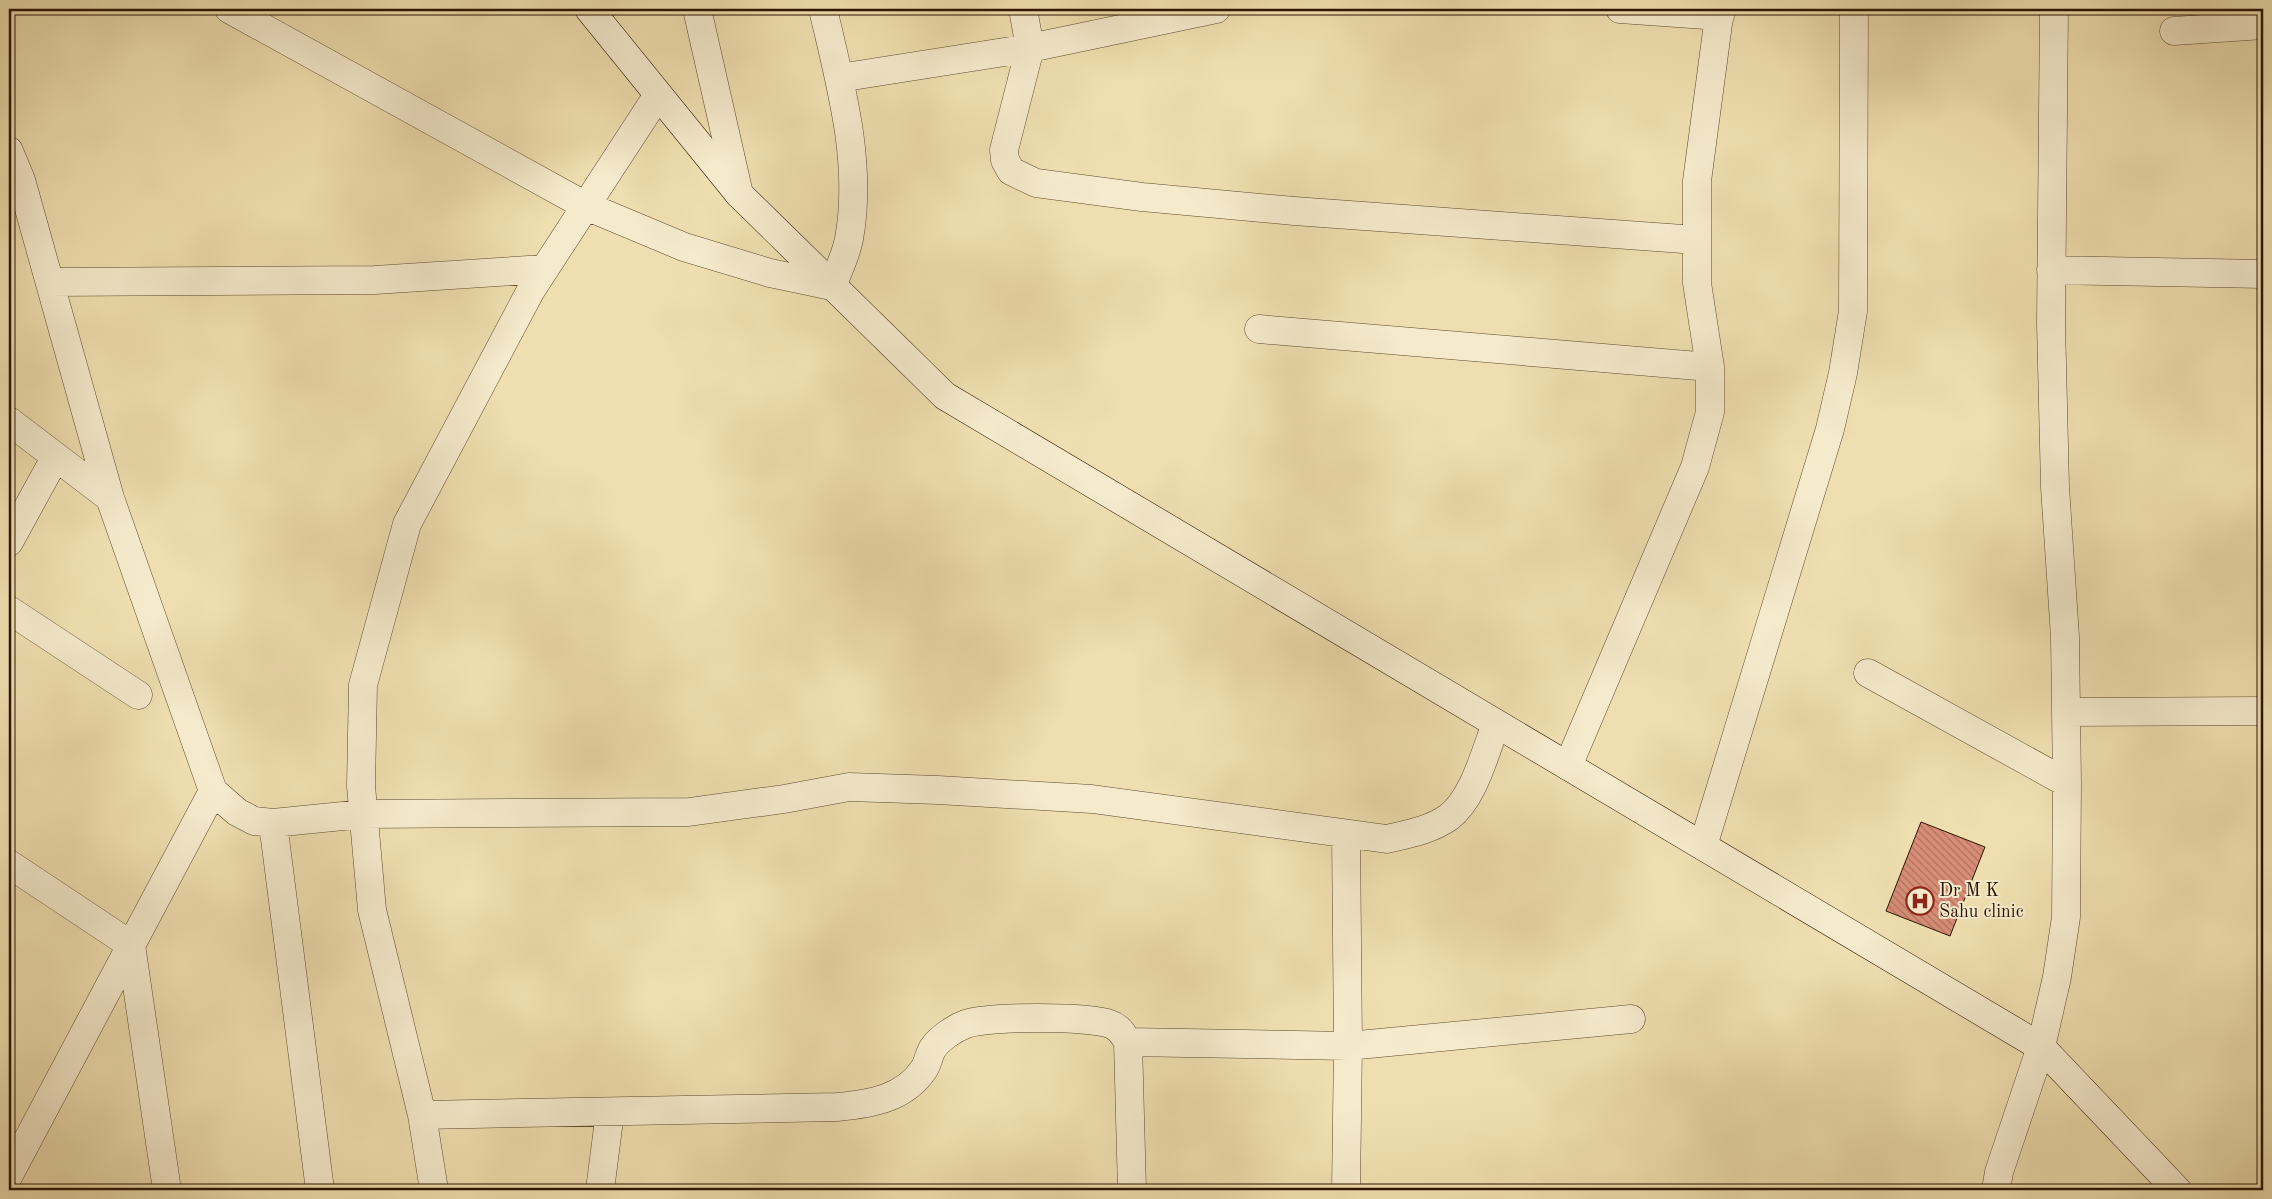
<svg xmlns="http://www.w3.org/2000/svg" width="2272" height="1199" font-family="'Old Standard TT',serif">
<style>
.building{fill:url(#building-back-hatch);stroke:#2c1501}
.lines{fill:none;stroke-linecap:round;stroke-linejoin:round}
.street-casing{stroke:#5d482d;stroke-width:29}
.secondary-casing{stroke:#2c1501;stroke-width:29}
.street{stroke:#f5eacc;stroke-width:28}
.secondary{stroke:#f5eacc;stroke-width:28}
.labels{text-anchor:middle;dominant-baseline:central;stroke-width:4;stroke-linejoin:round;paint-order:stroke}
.poi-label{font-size:18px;fill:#2c1501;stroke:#f5eacc;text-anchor:start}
</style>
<defs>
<pattern id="building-back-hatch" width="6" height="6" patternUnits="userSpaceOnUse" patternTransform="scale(1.25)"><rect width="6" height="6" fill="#d88d77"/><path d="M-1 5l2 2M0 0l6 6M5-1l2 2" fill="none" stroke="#af725f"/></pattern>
</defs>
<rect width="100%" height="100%" fill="#efdfb0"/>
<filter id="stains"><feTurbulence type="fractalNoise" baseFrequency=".004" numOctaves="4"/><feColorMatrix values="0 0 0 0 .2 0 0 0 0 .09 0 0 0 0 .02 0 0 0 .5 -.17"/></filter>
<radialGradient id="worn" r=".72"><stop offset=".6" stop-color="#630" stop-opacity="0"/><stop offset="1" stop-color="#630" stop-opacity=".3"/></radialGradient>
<path class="building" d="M1921,822L1985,847L1950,936L1886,911Z"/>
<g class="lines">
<g class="street-casing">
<path id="street" d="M229,9L586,206L684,247L770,273L832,286C838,271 846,255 849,239C863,162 840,83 823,9
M697,9L739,194
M1023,9L1030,48L1004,150L1005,160L1011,171L1036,183L1142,197L1294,211L1697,240
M1620,9L1720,16
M2174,31L2263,25
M839,78L1030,48L1216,9
M9,151L21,180L110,498L213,791L9,1175
M2051,270L2263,274
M50,282L375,280L545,269
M1259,329L1710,367
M9,421L110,498
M9,542L55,458
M9,610L138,695
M1868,673L2067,783
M2066,712L2263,711
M1568,766L1695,467L1710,412V367L1697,283V181L1720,9
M213,791L237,812L254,821L273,823L363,814L689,812L784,799L849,787L938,790L1092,799L1387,839C1408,834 1431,830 1449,817C1474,798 1485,752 1496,724
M273,823L320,1190
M1346,834L1348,1046L1346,1190
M1703,846L1830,429L1843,373L1853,311L1854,9
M9,864L131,945L167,1190
M1128,1042L1348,1046L1631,1019
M422,1115L837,1107C870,1104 904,1099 924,1069C928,1063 929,1054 933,1048C940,1038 955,1028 966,1024C988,1016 1089,1016 1110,1024C1119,1027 1123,1034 1128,1042L1132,1190
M434,1190L422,1115L372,910L361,786L363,685L407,524L531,290L658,95
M600,1190L610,1112
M1996,1190L1999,1172L2041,1047L2057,977L2066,917L2067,783L2065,637L2055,487L2051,323L2054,9"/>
</g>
<g class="secondary-casing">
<path id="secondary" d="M589,9L739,194L945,396L2041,1047L2177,1190"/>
</g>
<use href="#street" class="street"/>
<use href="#secondary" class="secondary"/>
</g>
<defs>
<g id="hospital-ring" transform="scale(1.4375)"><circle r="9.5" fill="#f5eacc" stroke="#8f2418" stroke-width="1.5"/><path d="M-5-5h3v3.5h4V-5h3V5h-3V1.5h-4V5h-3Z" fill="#8f2418"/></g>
</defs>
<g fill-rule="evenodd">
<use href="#hospital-ring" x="1920" y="901"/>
</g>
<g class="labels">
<g class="poi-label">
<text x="1939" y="891">Dr M K<tspan x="1939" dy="21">Sahu clinic</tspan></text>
</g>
</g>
<rect width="2272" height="1199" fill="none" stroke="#efdfb0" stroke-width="30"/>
<rect x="10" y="10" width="2252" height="1179" fill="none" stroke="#2c1501" stroke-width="2.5"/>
<rect x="15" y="15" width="2242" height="1169" fill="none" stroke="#2c1501"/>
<rect width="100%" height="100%" filter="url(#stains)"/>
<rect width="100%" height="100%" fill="url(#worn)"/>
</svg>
